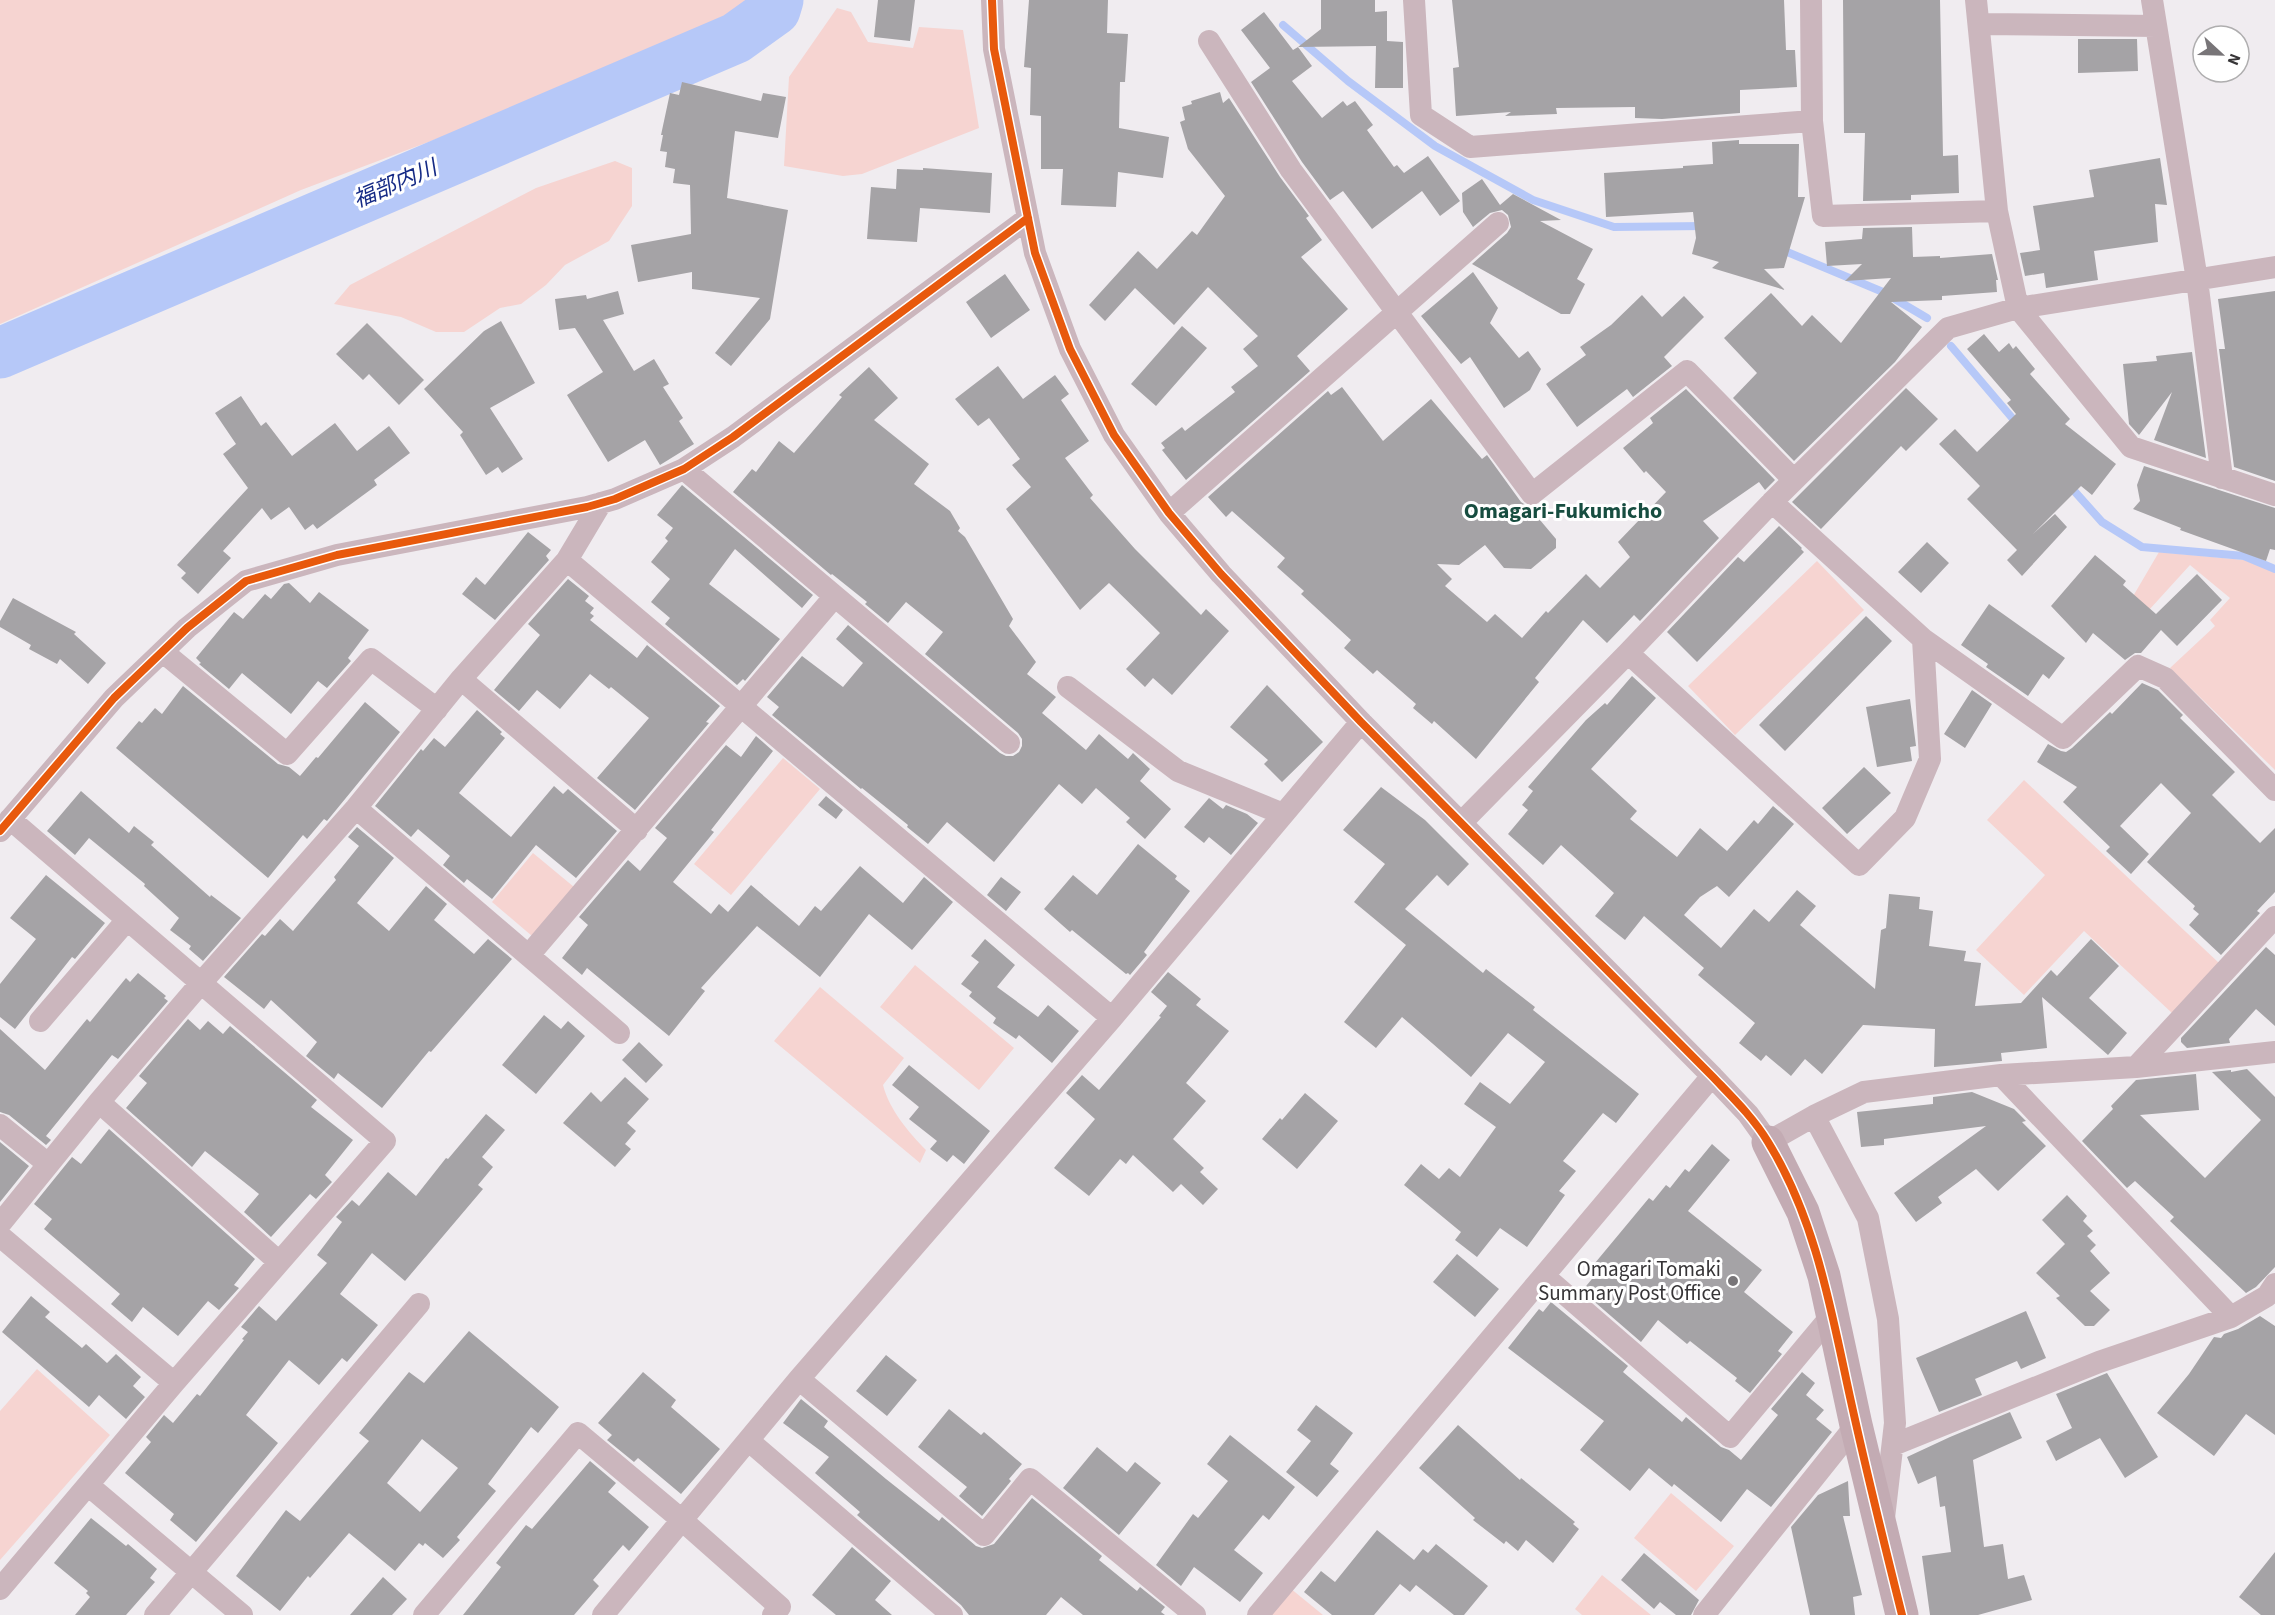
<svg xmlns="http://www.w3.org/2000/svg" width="2275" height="1615" font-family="'Source Sans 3','Noto Sans JP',sans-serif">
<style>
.green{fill:#f6d4d1}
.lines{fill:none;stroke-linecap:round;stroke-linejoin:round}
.stream{stroke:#b6c8f8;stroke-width:8}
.river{stroke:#b6c8f8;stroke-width:51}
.building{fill:#a5a3a6;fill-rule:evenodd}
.street{stroke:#cbb6bd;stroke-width:22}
.secondary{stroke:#c3abb3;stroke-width:33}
.cycleway-casing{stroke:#fff;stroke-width:11}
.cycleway{stroke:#e8590c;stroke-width:8}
.poi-dot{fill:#787578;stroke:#fff;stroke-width:2}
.labels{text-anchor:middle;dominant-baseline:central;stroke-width:6;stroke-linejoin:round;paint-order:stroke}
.poi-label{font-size:21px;fill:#373537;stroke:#fff;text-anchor:end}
.water-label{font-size:22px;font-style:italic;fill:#152a85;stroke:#fff}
.neighbourhood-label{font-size:22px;font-weight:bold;fill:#174d40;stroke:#fff}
</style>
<rect width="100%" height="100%" fill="#f0ecf0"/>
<path class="green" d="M0,0H753L733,27L301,190L0,324Z
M837,8L851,12L868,42L913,48L919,27L963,30L979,128L862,174L843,176L784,166L789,77Z
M615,161L632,168V206L609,241L565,265L546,285L521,304L500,308L464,332H436L401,317L334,304L350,285L536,188Z
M2159,552L2244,560L2275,572V770L2170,668L2215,626L2210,620L2230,598L2190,565L2149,610L2132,598Z
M1817,561L1864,610L1735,735L1688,686Z
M783,758L820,789L731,895L694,864Z
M2024,780L2219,963L2172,1013L2084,931L2024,995L1976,950L2045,875L1987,820Z
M533,853L574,887L532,936L492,902Z
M915,965L1014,1048L979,1090L880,1007Z
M820,987L904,1058L883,1085C889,1109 909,1133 926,1150L920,1163L774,1041Z
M37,1369L110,1435L0,1560V1411Z
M1671,1493L1734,1546L1696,1591L1634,1538Z
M1602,1575L1651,1615H1582L1575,1609Z
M1290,1588L1323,1615H1268Z"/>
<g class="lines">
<path class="stream" d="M1283,25L1348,81L1435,146L1533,200L1614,227L1705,226
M1780,249L1883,292L1927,318
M1951,346L2019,426
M2068,484L2102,522L2142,547L2244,556L2275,569"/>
<path class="river" d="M0,353L736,38L775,10L778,0"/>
</g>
<path class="building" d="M878,0H915L910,41L874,37Z
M1029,0H1108L1107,33L1128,34L1125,82H1120L1119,128L1169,137L1163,178L1118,172L1116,207L1061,205L1063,169H1041V116L1030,115L1031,68L1024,67Z
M1321,0H1375V12L1387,11V41L1403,42V88H1375L1376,46L1298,47L1321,29Z
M1452,0H1784L1786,50H1795L1797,87L1740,90V113L1662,119L1635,118V107L1556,108L1557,114L1505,116L1511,112L1456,116L1453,68L1459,67Z
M1843,0H1940L1943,156L1958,155L1959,193L1911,195V200L1863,201L1865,133H1844Z
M1264,12L1293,50L1298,47L1312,66L1292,81L1322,118L1343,101L1347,106L1355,101L1373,125L1367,130L1394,167L1397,165L1404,173L1428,156L1460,201L1440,216L1422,191L1372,229L1343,191L1330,200L1302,162L1251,82L1270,68L1241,30Z
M2078,39H2137L2138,71L2078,73Z
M682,82L761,101L763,93L786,97L778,138L735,131L727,198L788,210L770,319L731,366L715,353L760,298L692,289V272L638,282L631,245L691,234L690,185L673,183L675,169L665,167L667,152L660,151L663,135H661L670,93L679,95Z
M1220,92L1223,103L1229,98L1280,177L1309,216L1306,218L1322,240L1301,257L1348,309L1297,356L1310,371L1186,480L1162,450L1165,448L1161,443L1182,427L1185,431L1235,392L1231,387L1258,366L1243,349L1258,336L1208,287L1174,325L1135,288L1105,321L1089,305L1138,251L1157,269L1192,231L1197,235L1225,196L1188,149L1180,122L1185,120L1182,107L1192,104L1191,101Z
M1739,140V144H1799L1798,197H1805L1784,268L1764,269L1785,290L1712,268L1719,262L1692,254L1696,238L1693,212L1606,217L1604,173L1683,168V166L1713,164L1712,142Z
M2160,158L2167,205L2155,204L2158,242L2094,251L2098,280L2046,288L2044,273L2025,276L2020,253L2040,250L2033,206L2094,197L2089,170Z
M923,168L992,173L990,213L920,208L917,242L867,239L871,187L896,189L897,169L923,170Z
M1482,179L1500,205L1513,194L1561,220L1540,221L1593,249L1577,279L1585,284L1570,314H1561L1472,264L1507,233L1511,227L1508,215L1502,210L1490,213L1473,227L1463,212L1462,193Z
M1912,227L1913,257L1940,256V258L1992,254L1998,280H1996L1997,292L1942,296V300L1891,302L1922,327L1895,362L1794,461L1733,398L1757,373L1724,338L1771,293L1802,326L1812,315L1841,343L1891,278L1845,281L1862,264L1827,266L1825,242L1862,239L1863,228Z
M1473,272L1498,308L1490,323L1519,358L1528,351L1541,369L1530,390L1504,408L1470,357L1461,364L1421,316Z
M1005,274L1030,310L991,338L966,302Z
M618,291L624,314L603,320L634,371L654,359L669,384L663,387L683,418L679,421L694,444L660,465L645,440L608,462L567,395L603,372L575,328L559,330L555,299L586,295L587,299Z
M2275,291V481L2234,467L2219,349H2225L2218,299Z
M1642,295L1662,317L1684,296L1704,317L1664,357L1672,366L1633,397L1627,389L1577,427L1546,384L1586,355L1580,347L1611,325Z
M501,321L535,383L490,408L523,459L502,473L498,467L486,475L460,435L463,432L424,389L484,331Z
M367,323L424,380L399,405L369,374L363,380L336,354Z
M1182,326L1207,348L1156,406L1131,384Z
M1984,334L1999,352L2009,343L2013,349L2016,346L2035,369L2030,374L2070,419L2065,424L2116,464L2092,495L2081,486L2033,534L2055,514L2067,527L2022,576L2007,560L2017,550L1967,499L1980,486L1939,444L1955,429L1977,452L2016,414L2007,403L2011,400L1967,349Z
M2192,352L2206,458L2154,440L2172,392L2139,435L2129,424L2123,364L2157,361L2156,356Z
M998,366L1023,399L1055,375L1069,394L1061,400L1089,441L1065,458L1093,495L1090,498L1135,549L1201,615L1206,609L1229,631L1172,695L1153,678L1145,687L1126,669L1160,633L1109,583L1080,610L1006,509L1031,487L1012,465L1020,459L989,418L978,426L955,399Z
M869,367L898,398L874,420L929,464L914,484L950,511L960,528L958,531L965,537L1013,619L1009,626L1036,662L1027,674L1056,697L1042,713L1086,750L1099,734L1128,759L1133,753L1150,769L1140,781L1171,809L1145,839L1126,822L1130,818L1096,788L1082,804L1059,784L994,862L947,822L928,844L907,827L908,825L862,788L861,789L772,715L779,707L767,697L802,656L843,687L863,663L836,639L848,625L1000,753L1006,756H1013L1019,752L1022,746V739L1018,733L925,654L943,632L906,602L888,623L865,604L867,602L832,574L831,575L733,492L752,469L756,472L779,441L794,453L842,397L839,395Z
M1342,387L1383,441L1431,399L1482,459L1487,455L1521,502L1529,507L1556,539V548L1531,569L1504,568L1485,545L1459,565L1437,564L1452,579L1445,586L1487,622L1495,614L1522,638L1546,611L1548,613L1586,574L1600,588L1630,557L1618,542L1666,492L1646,471L1644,473L1623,448L1653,423L1650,418L1686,389L1775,480L1765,490L1759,482L1703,521L1719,538L1640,621L1634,615L1607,643L1583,620L1535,678L1539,682L1476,759L1434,721L1432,724L1413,708L1416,704L1377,670L1373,674L1344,648L1351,640L1301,594L1304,591L1277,567L1285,558L1232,511L1226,517L1208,497L1328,391L1331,395Z
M1906,388L1938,419L1906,451L1901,446L1821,529L1792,502Z
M241,396L261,426L266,422L292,456L335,423L357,451L389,426L410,453L374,480L377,485L317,529L313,524L305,530L289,507L271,520L262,508L223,551L231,558L198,594L181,578L186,573L177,565L248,488L223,454L236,444L215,413Z
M2144,466L2275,508V550L2270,549L2266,561L2180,530L2181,528L2133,509L2140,501L2137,485Z
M682,485L813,595L802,608L735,549L709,584L780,639L745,681L743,679L737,685L665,624L670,618L651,602L670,579L651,562L668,541L665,538L673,528L657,515Z
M1779,526L1802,548L1801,549L1804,552L1697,662L1667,632L1738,557L1744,562Z
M528,532L551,550L546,556L549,560L495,620L462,594L476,577L485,585Z
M1927,542L1949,563L1921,593L1898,572Z
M2095,555L2126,581L2123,585L2156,614L2197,574L2222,600L2177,646L2161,630L2141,653H2135L2125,660L2093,633L2086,643L2051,606Z
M568,579L589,596L585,601L594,608L590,613L594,616L590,620L637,658L647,645L720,706L706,722L709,723L635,810L597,778L649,718L611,687L609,689L590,674L560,709L537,690L519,711L494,690L540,635L528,624Z
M289,583L310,603L319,592L369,630L348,658L351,661L327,688L318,681L291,714L242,673L229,689L199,664L201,663L196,658L234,612L243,619L265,594L271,599L284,584Z
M13,598L76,632L74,634L106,663L88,684L60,659L57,664L29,649L31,645L0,627V621Z
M1989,604L2065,658L2049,679L2043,674L2028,696L1986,667L1988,664L1961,645Z
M1866,616L1892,641L1785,751L1759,725Z
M1632,676L1656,698L1591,769L1637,811L1630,819L1677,857L1700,828L1727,851L1754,820L1758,824L1773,806L1794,824L1729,897L1717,886L1700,897L1684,915L1721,948L1754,909L1769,922L1797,890L1816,906L1800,925L1875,989L1881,930L1886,928L1889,894L1920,897L1919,909L1933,911L1929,946L1966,951L1964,961L1981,963L1975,1006L2021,1003L2051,970L2057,976L2091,939L2119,966L2089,998L2127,1033L2108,1055L2042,997L2047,1048L2001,1053L2002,1061L1934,1067L1935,1029L1863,1025L1822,1074L1805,1059L1791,1076L1766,1055L1761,1061L1739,1043L1755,1023L1698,975L1704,968L1644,916L1625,940L1595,916L1614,893L1561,845L1543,865L1508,834L1528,810L1522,805L1533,791L1528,787L1586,720L1605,703L1607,705Z
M2142,683L2158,690L2183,715L2180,718L2235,772L2212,795L2260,843L2275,828V892L2257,911L2260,913L2221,955L2189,925L2199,914L2193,909L2195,906L2147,862L2191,813L2161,783L2120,826L2149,854L2131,874L2106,851L2110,847L2063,802L2077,787L2037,762L2048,744L2061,751L2066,752L2072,748L2110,712L2112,714Z
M1267,685L1323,742L1282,782L1264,764L1268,760L1230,727Z
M183,686L278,764L289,767L300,776L316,757L318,758L365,702L400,732L327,821L324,819L307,839L303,835L268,878L116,748L139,721L142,723L155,708L162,714Z
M1972,690L1992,704L1965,748L1944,734Z
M1910,699L1916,746L1910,747L1912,761L1877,767L1866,707Z
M477,710L502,732L500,734L505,738L459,793L511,837L554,786L563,794L568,789L617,831L576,878L536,845L492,899L467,879L464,883L443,865L450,856L418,829L411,837L375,806L421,749L423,751L434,738L445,747Z
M756,736L773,751L711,830L714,832L673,882L711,914L719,904L728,912L751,885L799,926L815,906L821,911L860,866L903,903L924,877L953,902L912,950L869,914L820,977L757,926L701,988L705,991L669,1036L587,968L582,975L562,958L588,925L579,917L628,860L640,871L667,838L655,828L726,745L741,757Z
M1864,767L1891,793L1847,834L1822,808Z
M1381,787L1425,820L1469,864L1448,886L1437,875L1405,909L1483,973L1486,969L1535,1007L1533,1010L1639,1094L1616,1123L1603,1113L1563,1161L1576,1171L1559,1191L1565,1195L1527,1247L1500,1228L1477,1257L1455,1240L1461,1232L1404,1185L1421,1164L1439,1179L1449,1168L1460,1177L1496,1127L1464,1104L1480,1082L1510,1104L1545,1062L1508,1033L1471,1077L1402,1017L1376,1048L1344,1022L1406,945L1354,902L1385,864L1343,830Z
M81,791L129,833L134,826L154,842L151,845L210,897L211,895L241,918L203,961L189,949L191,946L170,930L179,918L144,886L145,884L89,838L75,855L47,831Z
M826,796L843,810L836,819L818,805Z
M1209,798L1223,809L1226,805L1247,814L1258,823L1231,855L1209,837L1204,843L1184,827Z
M357,827L394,858L357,903L389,931L426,886L447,904L434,920L474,954L488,939L512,959L431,1052L429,1051L382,1108L338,1073L334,1079L306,1056L317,1042L271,1000L264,1009L224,977L262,934L265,936L280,919L293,931L336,880L334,877L359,846L348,837Z
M1138,844L1177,876L1175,879L1190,891L1144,952L1147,955L1130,975L1128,973L1126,974L1072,930L1070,932L1044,909L1073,875L1097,895Z
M46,875L105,923L75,959L72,957L15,1029L0,1017V984L36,939L10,918Z
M1001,877L1021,892L1006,911L987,895Z
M985,939L1015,965L997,987L1038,1017L1048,1005L1079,1031L1052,1063L1019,1035L1016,1039L993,1023L996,1018L969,996L972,992L961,984L979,962L971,956Z
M2266,947L2275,955V1026L2256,1009L2229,1039L2230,1043L2187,1048L2181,1042V1038Z
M1168,972L1201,999L1196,1005L1229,1031L1186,1083L1206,1101L1173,1139L1204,1168L1200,1172L1218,1189L1203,1205L1181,1184L1173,1192L1133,1155L1126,1164L1120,1159L1089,1196L1054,1168L1095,1119L1066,1093L1082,1075L1099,1090L1161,1017L1159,1016L1167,1006L1151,992Z
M138,973L166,996L164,998L168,1001L118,1059L112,1055L46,1136L51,1140L46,1145L9,1115L0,1112V1029L45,1070L87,1019L90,1022L126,978L130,982Z
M544,1015L561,1029L568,1021L585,1036L536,1094L502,1065Z
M188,1019L200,1030L208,1021L223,1034L230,1026L317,1100L311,1107L353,1140L325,1175L332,1182L316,1199L310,1194L271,1237L244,1212L259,1194L205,1151L192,1167L126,1108L147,1083L139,1076Z
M639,1042L663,1065L646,1083L622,1060Z
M909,1065L990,1131L964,1164L953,1155L947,1162L930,1149L937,1141L909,1119L919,1107L892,1085Z
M2247,1069L2275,1097V1267L2256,1287L2246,1293L2170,1221L2174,1217L2135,1181L2127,1188L2082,1141L2113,1109L2111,1106L2136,1080L2196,1074L2199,1110L2140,1115L2205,1178L2261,1120L2212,1072L2231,1070V1072Z
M625,1077L649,1099L627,1123L636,1131L625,1144L631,1149L615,1167L563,1123L591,1092L601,1102Z
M1972,1092L2014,1109L2026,1121L2022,1122L2046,1146L1998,1191L1976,1169L1938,1197L1942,1203L1916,1222L1894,1193L1986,1126L1884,1139V1145L1861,1147L1857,1112L1933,1104V1097Z
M1305,1093L1338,1121L1297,1169L1262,1139L1280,1118L1282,1120Z
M486,1114L505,1130L482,1157L493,1167L478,1185L483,1189L405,1281L372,1253L340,1294L378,1325L347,1362L342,1358L319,1385L289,1360L246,1415L278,1443L196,1542L170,1520L174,1514L125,1473L151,1442L146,1437L164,1415L173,1423L197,1394L200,1396L244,1340L242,1339L248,1332L241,1327L259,1306L276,1321L327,1263L317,1255L342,1222L336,1217L352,1200L359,1206L388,1172L416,1196L446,1158L448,1159Z
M109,1129L255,1259L234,1285L239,1288L219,1310L208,1301L178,1336L143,1307L132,1322L111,1304L120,1294L44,1229L52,1219L34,1204L72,1157L81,1164Z
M0,1142L29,1166L0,1202Z
M1712,1144L1730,1160L1688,1211L1762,1270L1744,1292L1793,1332L1778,1351L1782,1354L1750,1393L1735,1381L1737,1378L1690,1341L1687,1344L1658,1320L1641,1342L1582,1291L1601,1268L1595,1263L1649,1198L1653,1201L1666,1185L1670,1188L1685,1169L1689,1172Z
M2067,1195L2087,1216L2083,1221L2093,1231L2087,1236L2096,1245L2090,1251L2110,1273L2090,1291L2110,1310L2094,1326H2085L2056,1298L2060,1296L2036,1273L2065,1244L2042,1220Z
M1457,1254L1499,1289L1475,1317L1433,1282Z
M31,1296L50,1312L45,1317L82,1348L86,1344L107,1363L116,1354L141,1377L133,1386L145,1397L126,1419L99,1395L89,1407L2,1332Z
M1551,1302L1628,1366L1623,1372L1682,1422L1686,1417L1721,1447L1729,1450L1741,1460L1778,1415L1771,1409L1802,1372L1815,1383L1806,1395L1824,1410L1816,1419L1832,1432L1771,1507L1747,1489L1721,1522L1674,1484L1672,1487L1649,1468L1630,1491L1580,1450L1604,1421L1508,1348L1539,1309L1543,1312Z
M2026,1311L2046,1358L2021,1369L2017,1361L1975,1379L1982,1395L1939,1412L1916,1358Z
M2260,1316L2275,1326V1435L2246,1414L2214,1456L2157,1413L2189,1374L2214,1337L2221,1338L2224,1334L2238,1329Z
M469,1331L559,1407L538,1433L531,1427L488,1484L496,1491L457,1537L460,1540L443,1558L425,1543L423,1546L419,1543L395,1571L349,1533L310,1578L308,1576L280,1611L236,1576L286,1510L300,1521L369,1441L359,1433L409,1372L424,1383ZM422,1439L458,1468L420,1512L387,1483Z
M886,1355L917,1380L887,1416L856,1391Z
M643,1372L676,1400L671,1407L720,1449L681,1494L638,1458L634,1462L607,1440L612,1435L598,1423Z
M2107,1373L2158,1457L2125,1478L2100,1438L2056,1461L2046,1441L2072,1428L2056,1394Z
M801,1399L828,1421L824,1427L886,1479L939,1521L942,1517L976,1546L982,1548L994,1544L1032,1498L1102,1556L1099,1560L1137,1591L1140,1587L1165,1607L1161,1612L1165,1615H1083L1061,1597L1046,1615H969L961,1605L857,1515L860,1512L815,1473L829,1457L783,1423Z
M1316,1405L1353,1433L1330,1464L1339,1471L1317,1497L1286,1472L1311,1441L1297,1430Z
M949,1409L981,1435L984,1432L1022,1464L1009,1479L1011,1481L982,1516L959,1496L967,1487L918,1447Z
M2010,1412L2022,1438L1973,1460L1984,1547L2003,1544L2008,1579L2024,1575L2032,1600L1978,1615H1930L1922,1556L1951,1552L1945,1506L1940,1507L1936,1476L1918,1484L1907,1457L1950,1437Z
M1458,1425L1520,1480L1521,1478L1575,1522L1573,1524L1579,1529L1553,1563L1526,1540L1518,1551L1506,1541L1504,1544L1473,1520L1475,1518L1419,1468Z
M1230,1435L1295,1487L1269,1520L1263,1515L1234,1550L1263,1573L1240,1602L1194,1567L1181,1586L1156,1565L1193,1514L1198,1518L1228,1481L1207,1464Z
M1097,1447L1127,1472L1135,1462L1161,1483L1119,1535L1063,1488Z
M590,1461L616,1483L608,1492L649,1527L629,1551L623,1545L593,1580L599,1586L574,1615H463L501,1567L496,1563L526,1525L532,1529Z
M1848,1481L1850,1516H1843L1862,1595L1853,1597L1855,1615H1810L1791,1527L1818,1495Z
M91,1518L126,1546L128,1544L157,1569L150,1578L155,1582L126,1615H75L90,1597L86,1593L88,1591L54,1563Z
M1377,1530L1414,1560L1423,1549L1428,1553L1436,1544L1488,1586L1464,1615H1454L1416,1585L1410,1592L1400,1584L1374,1615H1332L1304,1592L1321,1571L1335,1582Z
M852,1547L891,1581L875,1600L892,1615H836L812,1595Z
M2275,1552V1615H2261L2239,1597Z
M1644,1553L1699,1600L1691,1615H1676L1660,1602L1654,1609L1621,1580Z
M383,1577L407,1599L392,1615H350Z"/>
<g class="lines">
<path class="street" d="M992,0L994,49L1035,253L1070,349L1114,435L1169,513L1221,574L1361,722L1712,1076L1748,1114L1768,1142L1814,1116L1864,1092L2001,1075L2136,1067L2275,1052
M1414,0L1421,115L1470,147L1812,121L1823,216L1997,211L1976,0
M1811,0L1812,121
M2152,0L2197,280L2222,478
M1979,24L2156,26
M1209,41L1291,170L1532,494L1687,371L1794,480
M1997,211L2018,308L2131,447L2275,495
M684,469L1009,743
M1169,513L1498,223
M567,560L1112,1018
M1923,639L2063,738L2138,666L2165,678L2275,790
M163,652L287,754L371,659L437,709
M1628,653L1859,865L1905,818L1930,759L1923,639L1772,502
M461,679L637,830
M1068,687L1178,771L1283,814
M356,808L619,1033
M1462,822L1628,653L1772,502L1948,328L2018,308L2275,267
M0,831L114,698L187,628L246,581L337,555L587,507L615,499L684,469L733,437L1028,218
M529,955L835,596
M40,1021L127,920
M2136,1067L2275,917
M2001,1075L2231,1317
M99,1102L279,1262
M1814,1116L1868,1218L1888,1319L1895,1423L1884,1518
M0,1125L48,1164
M0,1224L99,1102L201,983L356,808L461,679L567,560L601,503
M0,1236L174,1383
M1544,1276L1730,1437L1832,1315
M799,1379L984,1535L1030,1479L1195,1615
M749,1441L952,1615
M1893,1445L2099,1362L2231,1317L2267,1296L2275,1284
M88,1485L242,1615
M0,1589L174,1383L385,1141L10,819
M155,1615L419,1304
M424,1615L578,1433L683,1521L780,1607L773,1615
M603,1615L799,1379L1112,1018L1361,722
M1258,1615L1712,1076
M1704,1615L1856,1425"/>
<path class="secondary" d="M1768,1142L1803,1212L1824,1276L1856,1425L1902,1615"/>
<g class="cycleway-casing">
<path id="cycleway" d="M992,0L994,49L1035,253L1070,349L1114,435L1169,513L1221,574L1361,722L1712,1076C1732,1097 1753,1117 1768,1142C1816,1220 1831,1310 1850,1397C1866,1470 1884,1543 1902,1615
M0,831L114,698L187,628L246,581L337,555L587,507L615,499L684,469L733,437L1028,218"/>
</g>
<use href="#cycleway" class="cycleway"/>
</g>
<circle class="poi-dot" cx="1733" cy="1281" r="6"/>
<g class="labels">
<g class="poi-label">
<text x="1721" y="1269">Omagari Tomaki<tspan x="1721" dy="24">Summary Post Office</tspan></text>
</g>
<g class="water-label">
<text transform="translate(395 184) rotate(-23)">福部内川</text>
</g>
<g class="neighbourhood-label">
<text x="1563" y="511">Omagari-Fukumicho</text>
</g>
</g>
<g transform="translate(2221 54) rotate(112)"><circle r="28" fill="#ffffff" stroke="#afaeaf" stroke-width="1.5"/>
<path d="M0-4.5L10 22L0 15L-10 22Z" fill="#787578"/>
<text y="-9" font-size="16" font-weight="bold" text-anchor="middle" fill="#373537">N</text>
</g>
</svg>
